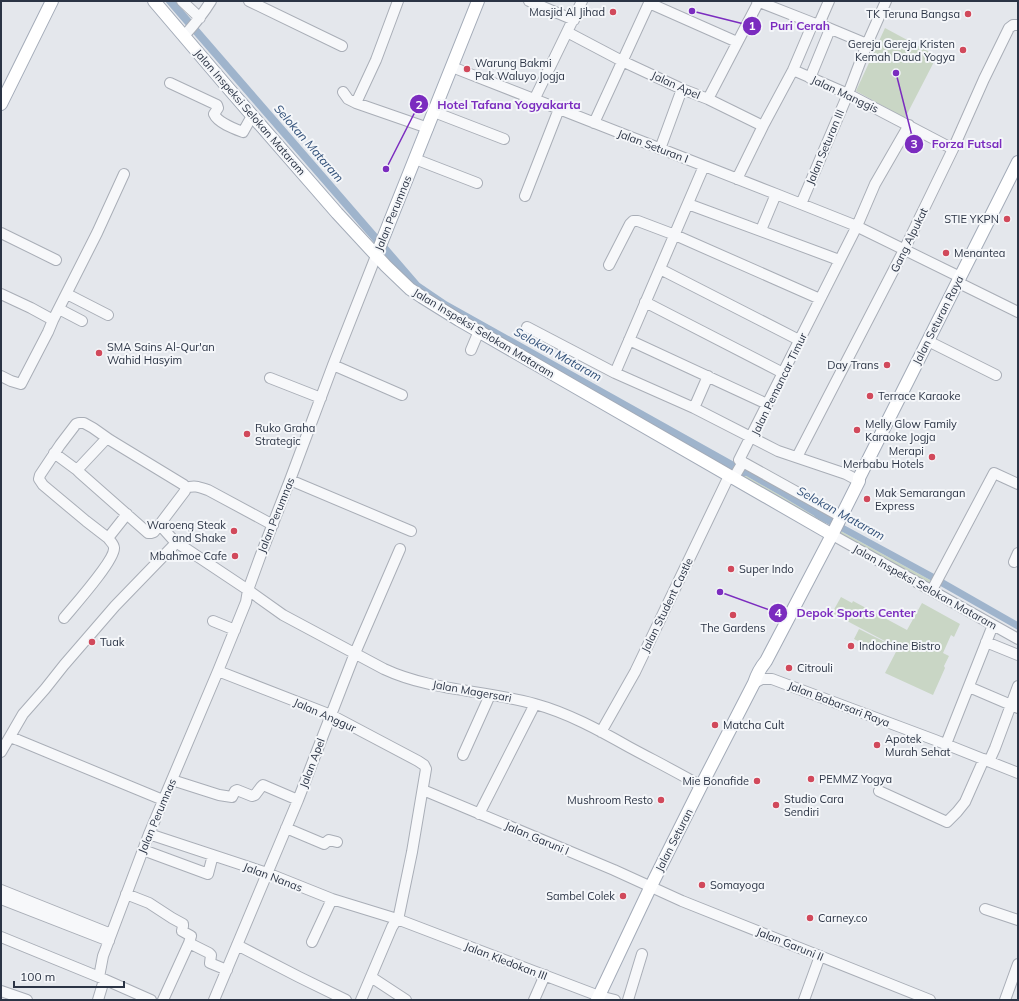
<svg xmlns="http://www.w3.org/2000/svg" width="1019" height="1001" font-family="Mulish,sans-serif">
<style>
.green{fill:#c9d6c5}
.water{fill:#9fb4cc}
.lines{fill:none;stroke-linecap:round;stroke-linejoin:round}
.canal{stroke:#9fb4cc;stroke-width:8}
.minor-casing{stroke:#a9aeb7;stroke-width:12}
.major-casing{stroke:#a3abb8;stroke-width:14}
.minor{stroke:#f7f8fa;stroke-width:10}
.major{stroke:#fff;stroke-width:12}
.poi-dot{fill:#d1495b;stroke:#f4f6f9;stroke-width:1.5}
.labels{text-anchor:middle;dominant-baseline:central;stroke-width:4;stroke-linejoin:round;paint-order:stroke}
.poi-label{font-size:11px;fill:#2b3445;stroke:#f4f6f9;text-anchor:start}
.street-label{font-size:11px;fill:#2b3445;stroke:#f4f6f9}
.water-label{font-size:12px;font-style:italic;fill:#34527a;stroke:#f4f6f9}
.leader{fill:none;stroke:#7b2cbf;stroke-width:1.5}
.callout-dot{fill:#7b2cbf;stroke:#f4f6f9;stroke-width:1.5}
.mark-label{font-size:12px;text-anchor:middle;font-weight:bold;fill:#fff}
.callout-label{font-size:12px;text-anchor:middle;font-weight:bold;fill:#7b2cbf;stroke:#f4f6f9;stroke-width:4;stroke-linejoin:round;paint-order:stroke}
</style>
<rect width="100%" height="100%" fill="#e4e7ec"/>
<path class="green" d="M885,28L937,56L905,118L856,91Z
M741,473L783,497L826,523L824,526L739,477Z
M839,530L932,581L930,584L837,533Z
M841,597L852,603L853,601L907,630L922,603L960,624L954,637L951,635L943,653L949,656L944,666L945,668L933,695L885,673L898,648L832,613Z
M859,629L885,642L879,652L854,639Z"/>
<path class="water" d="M744,468L830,515L826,523L783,497L741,473Z
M842,524L936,575L932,581L839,530Z
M941,578L1018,622V630L937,584Z"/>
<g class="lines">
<path class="canal" d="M170,1L417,286L445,305L744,472
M818,514L841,527"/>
<g class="minor-casing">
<path id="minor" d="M182,1L200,18
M249,1L342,46
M529,1L574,20
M582,1L567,32L622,61L682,89L708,99L763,126L737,179
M757,1L813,23L819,24L867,44
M649,3L737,42
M819,24L829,1
M184,36C194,25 203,14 211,1
M452,67L776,194L854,225L960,277
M793,70L848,94L953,149
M810,78L828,34
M170,83L217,105L218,108L214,114C218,123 235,129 243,132L252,116
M343,92L348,99L356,103L428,128
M708,99L759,1
M534,100L567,32
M356,103L376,60L398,1
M434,112L504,139
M594,123L650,1
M763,126L793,70L813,23
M660,149L682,89
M415,159L477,183
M525,196L559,109
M688,204L839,260
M801,204L824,150L848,94L867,44L886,1
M761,230L776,194
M1,233L56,260
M609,265L630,224L633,221H638L675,235L820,299
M660,269L799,340
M957,282L1018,312
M1,294L31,308L53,320
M67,294L108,315
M645,302L783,373
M59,309L82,321
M527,327L615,373L694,408L778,451L846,474L859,481
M629,340L767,404
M928,341L996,375
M471,350L479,331
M333,365L402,395
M615,373L704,166
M1,376L11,381L21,384L48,332L53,320L97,233L124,174
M270,378L321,398
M694,408L708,376
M107,438L77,470L80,473L148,533H151L154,532L185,491V488L184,485L110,440L93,428L84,423H79L76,424L60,445L40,475L39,479L43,485L86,521L108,538L127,514
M54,453L77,470
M797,457L904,250L953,149L984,79L1009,28L1013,25H1018
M733,479L743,462
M290,480L411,531
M185,488C195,485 199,487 208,490L273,525
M838,515L739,460L857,226L875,184L909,125
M160,525L176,543L179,544L248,590L283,615L384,669C431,691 485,690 535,704C568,713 599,730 629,747C653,760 677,772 701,786
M829,533L1018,639
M1014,562L1018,553
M932,590L994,473L1018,484
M64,618C73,607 115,560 114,548C114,544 110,541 108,538
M213,621L235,630
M986,642L1018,655
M218,671L331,715L418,761L424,765L426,769L412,852L399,915L397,919L392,927L361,1000
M754,683L762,679H772L935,740L1018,773
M969,687L1018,708
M601,732L635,672L729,476
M10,737L18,740L163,800
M946,744L993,625
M1,752L23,714L45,689L64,665L115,606L174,545L176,543
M463,755L490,695
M988,761L991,757L995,748L1018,686
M172,780L219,795L232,797L235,791L237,790L252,796L255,795L261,787L263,785L298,800
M423,790L614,870L682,901L930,1000
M879,791L947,822L957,812L965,802L984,759
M479,814L535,704
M286,828L324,844L329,840L337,842
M149,834L267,873L332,899L397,919L599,996L615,1000
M143,850L208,874L213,855
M1,890L111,934
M126,894L149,903L172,918L183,924V926L182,931L191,936L189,943L163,1000
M1,899L109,941
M985,909L1018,920
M1,937L99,977
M312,942L332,899
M189,943L209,953L211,955L210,963L227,970
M237,945L299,977L346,1000
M371,977L406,1000
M1,991L27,1000
M98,1000L104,980
M151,1000L99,977L103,956L149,834L218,671L246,602L248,590L260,557L290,480L333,365L376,256
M214,1000L298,800L355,653L400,549
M534,1000L545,975
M628,1000L642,954
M804,1000L820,956
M1005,1000L1018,964"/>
</g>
<g class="major-casing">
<path id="major" d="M154,1L229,89L337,213L386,266L410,289L422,297L459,320L829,533
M1,104L52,1
M376,256L478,1
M597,1000L651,886L701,786L754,683C757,674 760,668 766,661L832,535L859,481V478L863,470L1018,162"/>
</g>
<use href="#minor" class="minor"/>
<use href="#major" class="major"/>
</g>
<g class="poi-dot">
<circle cx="613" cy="12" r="4"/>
<circle cx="968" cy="14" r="4"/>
<circle cx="963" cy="50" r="4"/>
<circle cx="467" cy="69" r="4"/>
<circle cx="1007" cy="219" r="4"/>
<circle cx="946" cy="253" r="4"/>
<circle cx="99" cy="353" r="4"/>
<circle cx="887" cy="365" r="4"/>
<circle cx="870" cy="396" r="4"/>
<circle cx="857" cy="430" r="4"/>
<circle cx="247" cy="434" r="4"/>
<circle cx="932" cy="457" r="4"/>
<circle cx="867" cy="499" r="4"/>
<circle cx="234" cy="531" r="4"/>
<circle cx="235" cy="556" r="4"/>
<circle cx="731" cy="569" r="4"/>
<circle cx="733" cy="615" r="4"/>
<circle cx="92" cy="642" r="4"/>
<circle cx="851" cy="646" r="4"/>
<circle cx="789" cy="668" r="4"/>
<circle cx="715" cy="725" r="4"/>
<circle cx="877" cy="745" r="4"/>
<circle cx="811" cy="779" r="4"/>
<circle cx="757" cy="781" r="4"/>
<circle cx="661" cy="800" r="4"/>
<circle cx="776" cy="805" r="4"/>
<circle cx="702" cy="885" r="4"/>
<circle cx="623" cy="896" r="4"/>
<circle cx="810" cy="918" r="4"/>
</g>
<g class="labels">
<g class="poi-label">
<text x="605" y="12" text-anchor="end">Masjid Al Jihad</text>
<text x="960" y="14" text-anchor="end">TK Teruna Bangsa</text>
<text x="955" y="44" text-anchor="end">Gereja Gereja Kristen<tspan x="955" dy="13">Kemah Daud Yogya</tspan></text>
<text x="475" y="63">Warung Bakmi<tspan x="475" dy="13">Pak Waluyo Jogja</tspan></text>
<text x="999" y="219" text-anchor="end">STIE YKPN</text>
<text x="954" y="253">Menantea</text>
<text x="107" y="347">SMA Sains Al-Qur'an<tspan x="107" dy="13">Wahid Hasyim</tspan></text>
<text x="879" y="365" text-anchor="end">Day Trans</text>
<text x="878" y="396">Terrace Karaoke</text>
<text x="865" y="424">Melly Glow Family<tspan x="865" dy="13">Karaoke Jogja</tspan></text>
<text x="255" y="428">Ruko Graha<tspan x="255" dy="13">Strategic</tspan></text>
<text x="924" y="451" text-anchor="end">Merapi<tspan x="924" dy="13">Merbabu Hotels</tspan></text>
<text x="875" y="493">Mak Semarangan<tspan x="875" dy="13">Express</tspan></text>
<text x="226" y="525" text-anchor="end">Waroeng Steak<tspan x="226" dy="13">and Shake</tspan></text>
<text x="227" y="556" text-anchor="end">Mbahmoe Cafe</text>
<text x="739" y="569">Super Indo</text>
<text x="733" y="628" text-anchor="middle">The Gardens</text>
<text x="100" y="642">Tuak</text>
<text x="859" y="646">Indochine Bistro</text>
<text x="797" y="668">Citrouli</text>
<text x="723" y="725">Matcha Cult</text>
<text x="885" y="739">Apotek<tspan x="885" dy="13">Murah Sehat</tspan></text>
<text x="819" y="779">PEMMZ Yogya</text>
<text x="749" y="781" text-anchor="end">Mie Bonafide</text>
<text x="784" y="799">Studio Cara<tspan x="784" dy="13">Sendiri</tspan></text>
<text x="653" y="800" text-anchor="end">Mushroom Resto</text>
<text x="710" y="885">Somayoga</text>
<text x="615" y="896" text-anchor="end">Sambel Colek</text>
<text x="818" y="918">Carney.co</text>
</g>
<g class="street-label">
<text transform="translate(676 85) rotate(24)">Jalan Apel</text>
<text transform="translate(845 94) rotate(25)">Jalan Manggis</text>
<text transform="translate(250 112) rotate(49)">Jalan Inspeksi Selokan Mataram</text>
<text transform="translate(653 146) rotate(21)">Jalan Seturan I</text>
<text transform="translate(825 147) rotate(-67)">Jalan Seturan III</text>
<text transform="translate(393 213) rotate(-68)">Jalan Perumnas</text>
<text transform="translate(909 240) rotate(-64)">Gang Alpukat</text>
<text transform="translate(938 320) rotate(-63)">Jalan Seturan Raya</text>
<text transform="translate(484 333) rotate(31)">Jalan Inspeksi Selokan Mataram</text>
<text transform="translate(779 384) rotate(-64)">Jalan Pemancar Timur</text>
<text transform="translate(276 515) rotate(-68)">Jalan Perumnas</text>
<text transform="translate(925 587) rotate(29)">Jalan Inspeksi Selokan Mataram</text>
<text transform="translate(667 605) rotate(-64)">Jalan Student Castle</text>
<text transform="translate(472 691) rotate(10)">Jalan Magersari</text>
<text transform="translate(839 704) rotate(21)">Jalan Babarsari Raya</text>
<text transform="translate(325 715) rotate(24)">Jalan Anggur</text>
<text transform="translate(312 763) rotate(-69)">Jalan Apel</text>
<text transform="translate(157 816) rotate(-67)">Jalan Perumnas</text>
<text transform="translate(537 838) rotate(23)">Jalan Garuni I</text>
<text transform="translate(674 840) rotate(-63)">Jalan Seturan</text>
<text transform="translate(273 877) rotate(21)">Jalan Nanas</text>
<text transform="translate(790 944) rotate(22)">Jalan Garuni II</text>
<text transform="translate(506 961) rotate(21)">Jalan Kledokan III</text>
</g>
<g class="water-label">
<text transform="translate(309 143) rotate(49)">Selokan Mataram</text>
<text transform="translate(558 354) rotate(29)">Selokan Mataram</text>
<text transform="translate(841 513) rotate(29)">Selokan Mataram</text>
</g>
</g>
<path class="leader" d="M692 11L752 26M386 169L419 104M896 73L914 144M720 592L778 613"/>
<g class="callout-dot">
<circle cx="692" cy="11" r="4"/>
<circle cx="386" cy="169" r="4"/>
<circle cx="896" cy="73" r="4"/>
<circle cx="720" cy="592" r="4"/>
<circle cx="752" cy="26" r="10"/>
<circle cx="419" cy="104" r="10"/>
<circle cx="914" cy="144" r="10"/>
<circle cx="778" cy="613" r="10"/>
</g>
<g class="mark-label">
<text x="752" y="30">1</text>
<text x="419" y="109">2</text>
<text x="914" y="148">3</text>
<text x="778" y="617">4</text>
</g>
<g class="callout-label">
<text x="800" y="30">Puri Cerah</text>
<text x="509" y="109">Hotel Tafana Yogyakarta</text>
<text x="967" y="148">Forza Futsal</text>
<text x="856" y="617">Depok Sports Center</text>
</g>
<rect width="1019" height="1001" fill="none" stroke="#2b3445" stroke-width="4"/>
<path d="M14 981v6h110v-6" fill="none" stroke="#2b3445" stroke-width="2"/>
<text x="20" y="981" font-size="12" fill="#2b3445" stroke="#f4f6f9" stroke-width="3" paint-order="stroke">100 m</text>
</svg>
